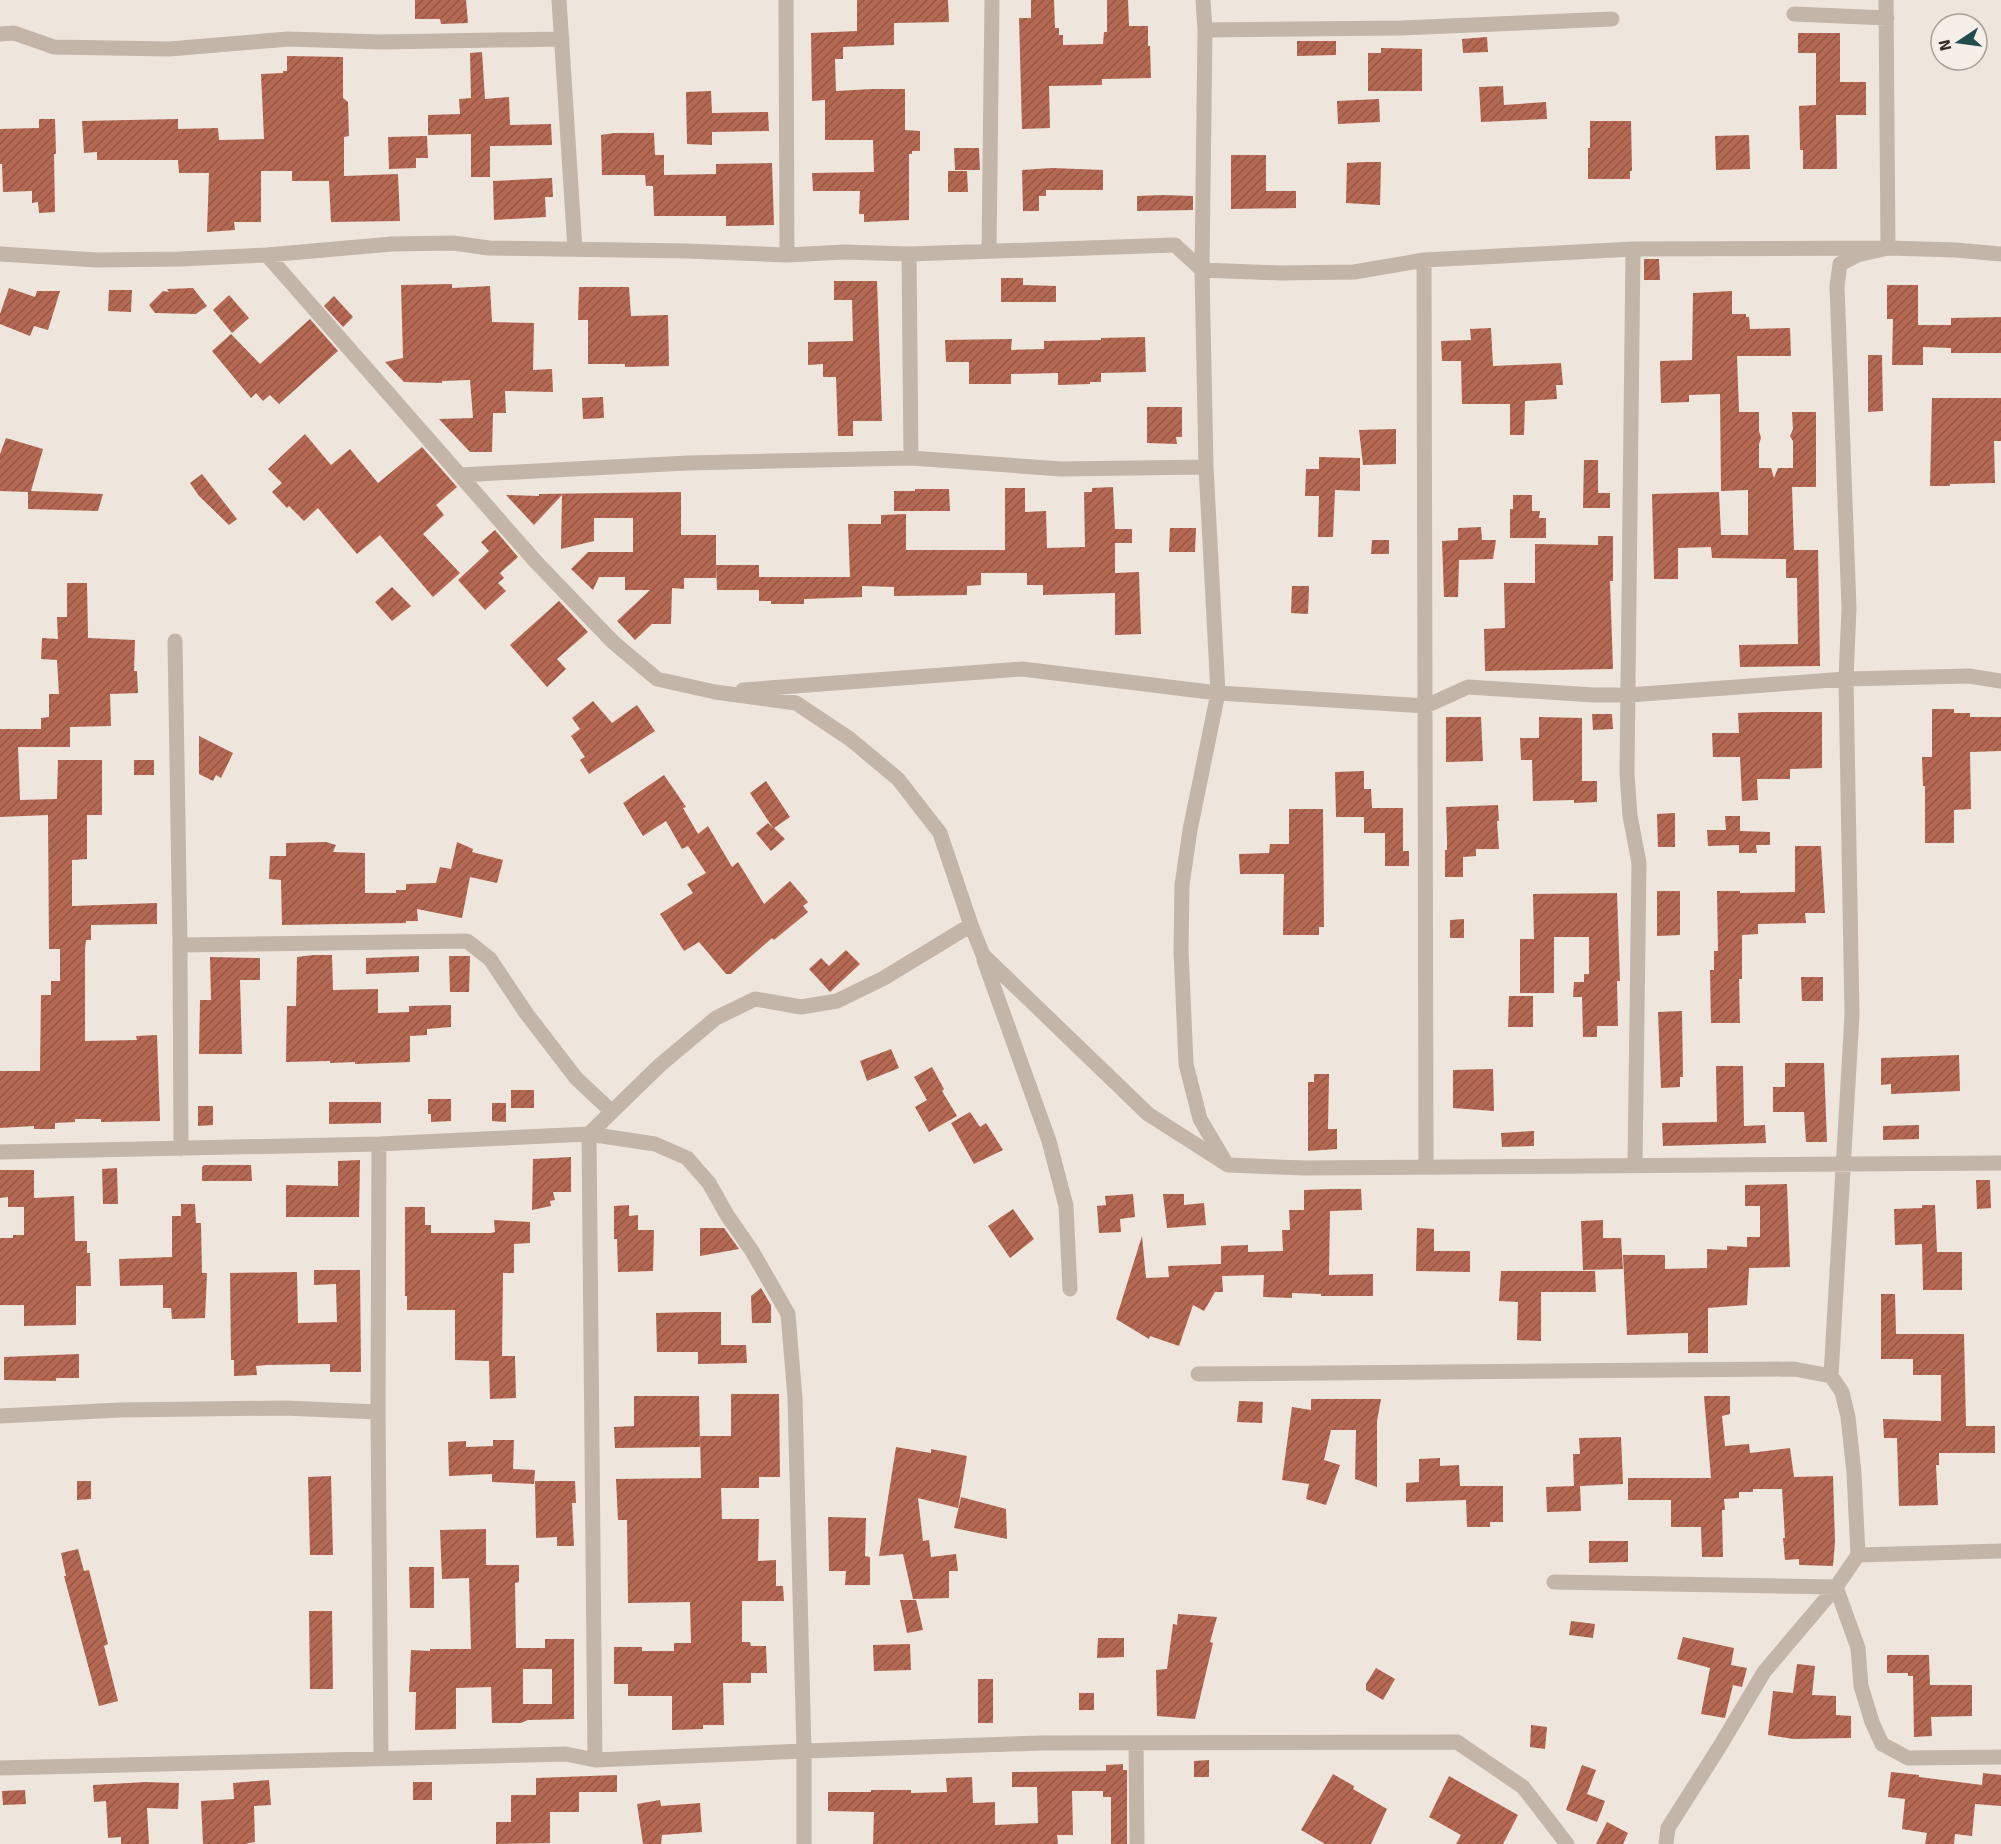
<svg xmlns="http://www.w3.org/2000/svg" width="2001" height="1844" font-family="Signika,sans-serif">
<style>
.building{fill:url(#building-hatch);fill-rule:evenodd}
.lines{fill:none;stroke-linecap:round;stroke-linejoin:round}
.minor{stroke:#c4b5a9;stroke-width:15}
</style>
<defs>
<pattern id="building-hatch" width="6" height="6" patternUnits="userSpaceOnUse" patternTransform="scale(1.5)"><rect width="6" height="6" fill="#b56953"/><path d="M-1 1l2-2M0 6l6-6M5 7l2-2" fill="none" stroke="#945745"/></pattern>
</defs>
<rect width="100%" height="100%" fill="#eee5dc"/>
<path class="building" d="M415,0H466L468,23L441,24L440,19H415Z
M857,0H948L949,22L894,23V45L843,47V59H835L836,91L873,89H905V130L920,131V151H912V154H909V220L864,222V214H859L860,191H813L812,173L874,172L873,140H825V100L812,101L811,33L857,31Z
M1031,0H1054L1055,28H1059V35H1063V45L1103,44L1104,32H1107V0H1128L1129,26H1148V46H1150L1151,78L1102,79V85L1049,86L1050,128L1022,129L1019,18H1031Z
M1798,33H1840V82H1866V115H1836L1837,169H1803V150H1800L1799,106L1816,105V53H1798Z
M1487,37L1488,52L1463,53L1462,39Z
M1297,41H1336V55L1297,56Z
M1381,48L1422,49V91H1368V53H1381Z
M482,52L485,99L509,97L510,125L551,124L552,145L490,146V177H471V134L428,135V115L460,114L459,99L471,98L470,53Z
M287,56L343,57V98L348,102L349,136L344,137V176L398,174L400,221L331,222L329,181H292V171H261V222H234L235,230L207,232L209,173H179L178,160H97V152L84,153L82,121L178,119V129L218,128L219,140L264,139L261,74L283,73V71H287Z
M1503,86L1504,105L1546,102L1547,119L1481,122L1479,87Z
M711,91L712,113L768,112L769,131L712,132V145L687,144L686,92Z
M1379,99L1380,122L1338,124L1337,101Z
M39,119H55L56,154H54L55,212L39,213L38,202L32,203V191L3,192L2,164H0V129L39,128Z
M1590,121H1631L1632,171H1630V179H1588V148H1590Z
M614,133H654L655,155H664V175L716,174V164L772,163L774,225L726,226V216H654L653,186H646L645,175H602L601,135Z
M1749,135L1750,169L1716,170L1715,136Z
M427,136L428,158H416V168L389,169L388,137Z
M954,148H979L980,170H955Z
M1231,155H1266V191H1296V208L1231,209Z
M1365,162H1381L1380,205L1346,203L1347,163Z
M1052,168L1103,170V190H1046V196H1039V211H1023L1022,170Z
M948,171H967L968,192H948Z
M552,178L553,197H545L546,217L494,220L493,181Z
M1163,195L1193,196V210L1137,211V196Z
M1644,259H1659L1660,280H1644Z
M1001,278H1023V285L1056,286V302H1001Z
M834,281H877L882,421H853V436H838L836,377H823V364L808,365V342L853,341L852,300H834Z
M452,284V288L490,286L492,322L534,323L533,370L552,369L553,392L505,391L506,413H493L492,452H470L439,419L473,418L470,380L442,381V383L404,382L385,362L403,358L401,285Z
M1887,285H1918V325H1951V318L2001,317V353H1951V348L1923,347V365H1892L1893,319H1887Z
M579,287H629L631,316L668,315L669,366L625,367V364H588V320H578Z
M9,288L35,297L37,291H60L48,330L34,326L30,336L0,324V314Z
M193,288L207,306L196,314L155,313L149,305L163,291L169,292L167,289Z
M109,290H132L131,312L108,311Z
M1732,291V314H1746V317H1749L1750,329L1790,328L1791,356H1737L1739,412H1759V431L1761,438L1759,444V468H1771L1774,478L1778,468H1793V441L1790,436L1793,429L1792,412H1816V487H1792L1794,550H1818L1820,666L1740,667L1739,645L1798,644L1797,578H1786V559L1712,558L1711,547L1678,548V579H1654L1652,494L1719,492L1721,535H1748V490L1721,491L1720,394L1689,395V402L1661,403L1660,361L1692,360L1693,293Z
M229,295L249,318L232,333L213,310Z
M334,296L353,317L343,327L324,306Z
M310,319L338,351L279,404L270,395L263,401L256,393L251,398L212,351L231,334L260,364Z
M1491,328L1493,366L1561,363L1563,385H1556L1557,399L1525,401L1524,435H1510V404H1462L1461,361H1442L1441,341L1471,340L1470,329Z
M1145,337L1146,372L1101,373V382H1090V384L1058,385V373L1011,374V384H969V362H946L945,340L1012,339L1011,350L1044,349V341L1101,340V338Z
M1868,355H1882L1883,411L1868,412Z
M603,397L604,418L583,419L582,398Z
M1932,398H2001V441H1994L1995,483L1950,484V486H1930Z
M1147,407H1182V437H1176L1177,444L1147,443Z
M1396,429V464L1363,465L1359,430Z
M305,434L331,465L350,449L378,483L422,447L457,487L436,505L444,515L423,534L460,573L433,597L380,535L357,554L318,508L304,521L289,506L287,508L272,492L282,483L268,469Z
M6,438L43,449L31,491L103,494L98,511L28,509V492L0,491V454Z
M1319,457L1360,458V491L1335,490L1333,537H1318L1319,496H1305L1306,469H1319Z
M1584,460H1598V493H1610V508H1583Z
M202,474L237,519L229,525L199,496L190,483Z
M1113,487L1115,529H1132V543H1115V573L1139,572L1141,634L1115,635V593L1043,595V585H1027V573H981V585L967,586V595L894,596V587L862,586V597L804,599V604H771V601H759V590H717L716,565H759V590V577H850L848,524H881V515L906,514V550H1005V488H1025V512L1046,511L1047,548L1085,547L1084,492H1092V488Z
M915,489H949L950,511H894V491H915Z
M681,492V535H716V578H684V589L672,588L671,624H652L635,640L617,621L650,590H625V577H599L593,590L571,569L588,552H633V518H594V541L561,549L562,495L534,525L506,495L539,496V494Z
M1513,495H1532V511H1540L1539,518H1546V538H1510V509H1513Z
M1481,527L1482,540H1496L1493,559L1459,560L1458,597H1444L1442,541L1458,540V528Z
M1170,528H1196L1195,552H1169Z
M495,530L518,557L500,573L504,578L498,583L506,591L485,610L458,580L489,551L481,542Z
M1598,536H1613V581H1610L1613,669L1485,671L1484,629L1505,628L1504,583H1535V544L1598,545Z
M1372,540H1389V554H1371Z
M67,583H87L88,638L135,640L134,671H137L138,693L110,694L111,726L70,727V747H18L20,800L57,799L58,760H102V815H87V859L72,860V906L157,903V924L91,925V940H86L85,949V1041L137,1040L136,1036L157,1035L160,1121L101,1122V1119H75V1122L55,1123V1129H34V1126L0,1128V1071H40L41,995H51V981H60V949H49L48,815L0,817V729H41V718L49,717V694H59L57,660L41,659L42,638L58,639L57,617H67Z
M1292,586H1309L1308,614L1291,613Z
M392,587L411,606L392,621L375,602Z
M559,601L588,632L557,659L566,669L547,687L510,645Z
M593,701L612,723L637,705L655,731L589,774L580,760L585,757L571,736L580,729L572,718Z
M1932,709H1954V713H1970V717H2001V751L1970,752L1971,809L1954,810V843H1925V786H1923L1922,757H1932Z
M1766,712H1822V768L1790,769V779H1757L1758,800L1742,801L1740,757H1713L1712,733H1739L1738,713Z
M1592,714H1612L1613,729L1593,730Z
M1446,717H1481L1483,761L1446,762Z
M1539,717L1582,718V781H1597V802L1574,803V800L1533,801L1532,760H1521L1520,738H1539Z
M199,736L233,753L221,778L216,775L213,781L199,774Z
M134,760H154V775H134Z
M1364,771V789H1371L1372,808H1403V851H1409V866H1385V833H1364V817H1336L1335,772Z
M664,775L686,807L683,808L698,834L708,826L732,867L738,862L764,904L790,881L808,902L803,906L808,912L774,940L772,938L731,974H726L699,942L684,951L660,914L693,893L687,884L706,873L688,846L682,849L666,821L643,836L623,803Z
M766,781L790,817L774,828L785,839L771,851L756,833L768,823L773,828L750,793Z
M1498,805L1499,821H1497L1499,849H1476V856L1463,857V877H1445V850H1447V840L1446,807Z
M1289,809H1323L1324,927H1319V935H1283L1284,874H1240L1239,854L1269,853L1270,844H1289Z
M1675,813V847H1658L1657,814Z
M1725,816H1740V831L1770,832V845H1756L1757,853H1739V845L1708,846L1707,830H1726Z
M326,842L336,845L333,852L365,853V893H396V890H406V884L436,883L440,867L451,869L457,842L473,849L472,852L503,860L497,883L470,877L462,918L417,909L418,921H406V923L282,925L281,880L269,879L270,856H286V843Z
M1795,846H1821L1825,913H1805L1806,923L1758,924V934L1742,935V979H1739L1740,1023H1711L1710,970H1714V951H1718L1717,891H1740V893L1795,892Z
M1657,891H1680V935L1657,936Z
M1617,893L1620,981H1617L1618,1026H1597V1037H1583L1582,997H1573L1574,982H1584V974H1589V937H1554V993H1520V939H1534L1533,894Z
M1464,919V938H1450V920Z
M846,950L860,964L830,992L809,969L821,958L829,966Z
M313,955H332L333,990L378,989V1013L409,1012V1006L451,1005V1027L427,1029V1035L410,1036V1062L355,1064V1062L330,1063V1061L286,1062L287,1006H296L297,957Z
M419,956V972L366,974V958Z
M449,956H470L469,992H450Z
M210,957L260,958V980H240L242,1054H199L200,1000H211Z
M1801,977H1823V1001H1802Z
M1509,996H1533V1027H1508Z
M1682,1011L1683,1077H1680V1087L1661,1088L1658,1012Z
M891,1049L899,1068L867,1081L860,1061Z
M1959,1055L1960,1091L1891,1094V1084L1881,1085V1058Z
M1785,1063H1824L1827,1142H1806L1804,1112H1773V1087H1785Z
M1716,1066H1743L1744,1126L1765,1125L1766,1143L1663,1146L1662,1123L1717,1122Z
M932,1067L944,1089L942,1091L957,1116L929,1132L915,1107L927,1100L914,1077Z
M1493,1069L1494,1111L1453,1108V1070Z
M1314,1074H1329L1328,1129H1337V1149L1308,1151V1082H1314Z
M511,1090H534V1108H511Z
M428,1099H451V1121L431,1122V1114H428Z
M329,1102H381V1123L329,1124Z
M492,1103H506V1122L492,1121Z
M198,1106H213V1125L198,1126Z
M970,1112L980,1127L986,1123L1003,1150L974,1164L951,1123Z
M1919,1125V1139L1883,1140V1126Z
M1534,1131V1146L1502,1147L1501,1133Z
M571,1157V1192H553L555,1200L550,1201L551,1206L532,1210L533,1159Z
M360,1160L359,1217H286V1185L338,1186V1161Z
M204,1165H251L252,1181H202V1167Z
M117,1168L118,1204H103L102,1169Z
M0,1170H34V1198L74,1196L75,1241H87V1253H90L91,1286H76V1325L24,1326V1305H0V1238H13V1235H24V1207H8V1197L0,1198Z
M1976,1180H1990L1991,1208L1977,1209Z
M1787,1184L1790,1267L1749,1268L1747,1305L1708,1308V1353H1688V1333L1627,1335L1623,1255H1665V1269L1707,1268V1249L1727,1250V1246L1747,1247V1237H1760V1206H1745V1185Z
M1332,1189H1361L1362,1210L1330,1211L1329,1275L1373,1274V1296H1321V1294L1292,1293V1298L1263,1297L1264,1275L1222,1276L1223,1292H1215L1204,1311L1193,1305L1179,1346L1150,1336L1149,1339L1116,1319L1142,1236L1146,1278L1169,1277L1168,1266L1221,1264V1246L1248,1245V1252L1283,1251L1282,1230H1290L1289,1210H1304V1190Z
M1133,1194L1135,1217L1120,1219L1121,1232L1099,1233L1097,1206L1106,1205L1105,1196Z
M1163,1194H1184V1205L1204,1203L1206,1225L1167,1228Z
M181,1204H195L196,1223H201L202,1273H207L205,1318L172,1319L171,1308H163V1285L120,1286L119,1259L172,1257V1216H181Z
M629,1205V1216L638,1215V1230H654L653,1271L618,1272L617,1239H614V1206Z
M1922,1205H1935L1937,1252H1962V1290H1923L1922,1244L1895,1245L1894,1209L1922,1208Z
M405,1207H425V1225H431V1233H491L495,1232L494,1220L530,1222V1243L514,1244V1273H503L502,1356H515L516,1398L490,1399L489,1361L455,1360V1310H407V1296H405Z
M1013,1209L1034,1239L1010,1258L988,1226Z
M1603,1220V1238H1621L1623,1269L1583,1270L1581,1221Z
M700,1228H724L739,1249L700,1256Z
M1417,1228L1434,1229V1251H1470V1272L1416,1271Z
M314,1270H360L361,1372H330V1364L266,1365L256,1366L257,1375L234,1376V1360H231L230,1273L297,1272L298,1323L337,1322L336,1284L314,1285Z
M1501,1271H1595L1596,1292H1541V1341L1517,1340L1518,1302L1499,1301Z
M761,1288L771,1305V1323H752L751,1296Z
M1881,1294H1895L1896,1334H1964L1966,1426H1995V1453H1939V1465H1936L1938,1505L1899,1506L1897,1438H1884L1883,1419L1941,1421V1375H1913V1359H1881Z
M699,1312H721V1345H746L747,1363L698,1364V1352H657L656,1313Z
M79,1354V1378H56V1381L4,1380V1357Z
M731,1394H779L780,1477H759V1488H721L722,1519H759L758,1561L776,1560V1586H783L784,1601H742V1642H750L751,1646H766L767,1673H751V1683H723L724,1725H703V1729L672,1730V1696H628V1684H614V1647H642V1651H674V1643H691L690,1602L628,1603L627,1520H618L616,1479L701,1478L700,1436H731Z
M634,1396H699L700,1447L615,1448L614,1427L634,1426Z
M1704,1396H1730V1414L1722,1416L1725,1446L1749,1444L1750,1453L1790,1448L1794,1477L1833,1476L1835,1542L1833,1566L1799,1565V1559L1785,1560L1783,1538H1785L1782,1489H1753V1492H1739V1498L1724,1499L1725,1510H1722L1723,1557H1702L1701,1527H1671V1500H1628V1478H1711Z
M1311,1399H1381L1377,1421V1487L1355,1479L1356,1430H1331L1324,1460L1340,1465L1326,1505L1306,1499L1309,1484L1282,1480L1292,1407L1311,1410Z
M1239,1401L1263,1402L1262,1423L1237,1422Z
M1621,1437L1623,1484L1580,1486L1581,1511L1547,1512L1546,1487L1574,1486L1573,1454H1580L1579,1438Z
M493,1440H514L513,1469L535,1470L534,1484L492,1482V1474L449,1476L448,1442L466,1441V1447L493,1446Z
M896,1447L931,1453V1449L967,1456L958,1508L918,1498L923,1541L929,1540L931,1557L956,1554L958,1571H949V1598L913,1599L903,1554L879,1556Z
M1440,1458V1466L1459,1465L1460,1486H1503V1522H1490V1527H1467L1466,1500L1406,1502V1483L1419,1482V1459Z
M331,1476L333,1555H310L308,1477Z
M77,1481H91V1499L77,1500Z
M535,1481H575L576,1503H572L574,1546H557V1537L536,1538Z
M961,1497L1006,1509L1007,1539L954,1528Z
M828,1517L866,1518L865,1556L870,1557V1585H845L846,1571H829Z
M486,1529V1565H519V1582L515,1583L516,1648H545V1639H574V1719L528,1720L521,1723H492L491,1687L456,1688V1729L415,1730L416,1692H409L411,1650L430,1651V1649H471L469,1578L442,1579L440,1530ZM523,1669H552V1704H523Z
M1589,1541H1628V1562L1589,1563Z
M78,1549L84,1571L89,1570L108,1644L104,1646L118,1701L99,1706L64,1576H66L61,1553Z
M409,1567H434V1608H410Z
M900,1600H916L923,1630L907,1633Z
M309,1611H332L333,1689H310Z
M1178,1614L1217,1617L1210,1642L1213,1643L1195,1719L1157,1716L1156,1670L1167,1669L1173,1624L1177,1625Z
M1571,1621L1595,1624L1593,1638L1569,1635Z
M1683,1637L1734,1648L1731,1665L1747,1668L1742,1687L1733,1685L1725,1718L1701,1714L1710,1668L1677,1659Z
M1098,1638H1124V1657L1097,1658Z
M910,1644L911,1670L874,1671L873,1645Z
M1887,1655H1929L1930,1685H1972V1716L1931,1717L1932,1736L1914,1737L1913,1676H1908V1673H1887Z
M1797,1664L1815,1666L1812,1695L1836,1696V1715L1851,1716V1738L1793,1739L1768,1735L1773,1691L1793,1693Z
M1376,1668L1395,1679L1383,1700L1366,1690V1684Z
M978,1679H993V1723H978Z
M1079,1693H1094V1710H1079Z
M1531,1725L1547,1727L1545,1749L1530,1747Z
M1209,1760V1777H1194V1761Z
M1123,1764V1770H1127V1844H1111V1797H1103V1791H1072L1073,1835H1057L1058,1844H873L874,1812L828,1811V1792H871V1790H911V1793L947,1792L946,1778L972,1777L973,1803L995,1802V1825L1038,1823L1037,1787H1012V1772L1106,1771V1765Z
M1582,1765L1596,1770L1587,1794L1605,1801L1597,1822L1566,1810Z
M1891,1772L1919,1775V1777L1982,1785L1983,1773L2001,1775V1806L1975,1804L1972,1836L1955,1834L1954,1844H1925L1927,1833L1902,1829L1905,1799L1888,1797Z
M1333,1774L1354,1786L1353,1789L1387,1809L1371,1844H1325L1301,1830Z
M617,1775V1792H579V1812H550V1843L496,1844V1822H511V1795H536V1778Z
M1449,1776L1518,1815L1503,1844H1456L1461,1835L1429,1817Z
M269,1780L271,1805L254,1806L255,1842L245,1844H203L201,1801L234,1799L233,1783Z
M146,1782L179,1783L178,1809L147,1808L149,1844H121V1837L108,1838L106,1801L94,1802L93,1785Z
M413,1782H432V1800H413Z
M25,1790L26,1804L3,1805L2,1791Z
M660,1800L661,1806L700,1803L702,1832L662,1835L661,1844H643L637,1804Z
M1607,1822L1628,1833L1623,1844H1596Z"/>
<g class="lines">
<path class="minor" d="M559,0L575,249
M786,0L787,255
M1203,0L1205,30L1202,270L1206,467L1218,693L1190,830L1182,885L1181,950L1186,1064L1200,1119L1226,1163
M1794,14L1887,18
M1205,30L1401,28L1612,19
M0,34L14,33L54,47L169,49L288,39L381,42L562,39
M1633,249L1627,773L1630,816L1639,863L1635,1165
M989,250L992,0
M0,254L97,260L180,259L267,255L392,244L453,243L489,248L687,251L787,255L844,252L909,254L1175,245L1202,270L1281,273L1354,272L1424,260L1633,249L1888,248L1956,250L2001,254
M909,254L911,458
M267,255L536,562L613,642L657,679L715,692L796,703L850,739L898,779L940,833L971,925L983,955L1148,1114L1228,1165L1305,1168L2001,1163
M1424,260L1426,1166
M460,475L687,463L911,458L1061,469L1206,467
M175,641L180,945L181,1149
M743,690L1022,669L1218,693L1426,706L1468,687L1594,695H1629L1846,679L1969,676L2001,681
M180,945L467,941L490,959L526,1013L576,1078L612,1112
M984,960L1049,1141L1066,1206L1070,1289
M379,1144L378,1412L381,1758
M0,1152L379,1144L589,1134L655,1144L687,1158L709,1183L727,1215L752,1251L788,1314L795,1398L804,1751V1844
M1198,1374L1794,1369L1831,1376
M0,1416L120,1410L285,1408L378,1412
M1858,1555L2001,1551
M1554,1582L1836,1587
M1836,1587L1858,1648L1861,1686L1872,1722L1882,1744L1908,1758L2001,1757
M1136,1743L1137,1844
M595,1760L589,1134L660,1065L716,1018L755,999L801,1007L837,1001L884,978L971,925
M0,1768L566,1754L595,1760L804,1751L1042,1743L1457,1742L1523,1787L1567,1844
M1666,1844L1668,1828L1720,1746L1764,1672L1836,1587L1858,1555L1854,1473L1848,1417L1842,1392L1831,1376L1852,1015L1846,679L1849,608L1837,286L1840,264L1857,255L1888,248L1886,0"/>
</g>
<g transform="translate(1959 42) rotate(257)"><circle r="28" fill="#f6efe7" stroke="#a8a19b" stroke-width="1.5"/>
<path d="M0-4.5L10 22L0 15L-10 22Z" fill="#234c4e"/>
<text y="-9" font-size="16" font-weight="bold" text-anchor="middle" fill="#332b28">N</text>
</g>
</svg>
